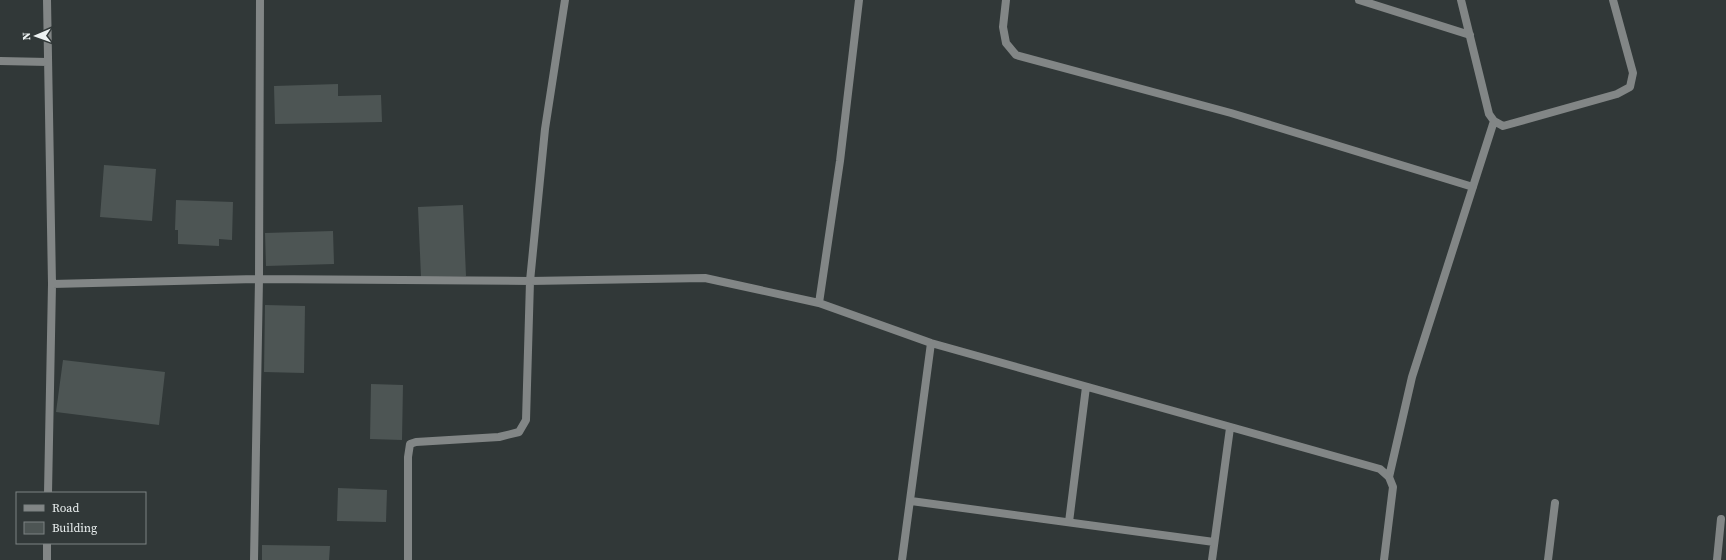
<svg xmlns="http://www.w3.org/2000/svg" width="1726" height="560" font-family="'Source Serif 4',serif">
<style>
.building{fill:#4d5554}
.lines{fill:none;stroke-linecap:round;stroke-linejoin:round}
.minor{stroke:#828686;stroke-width:8}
</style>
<rect width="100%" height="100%" fill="#313838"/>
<path class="building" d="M338,84V96L381,95L382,122L275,124L274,86Z
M104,165L156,169L152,221L100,217Z
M176,200L233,202L232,240L219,239V246L178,244V230H175Z
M463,205L466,276L421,277L418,207Z
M333,231L334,264L266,266L265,233Z
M265,305L305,306L304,373L264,372Z
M63,360L165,372L159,425L56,412Z
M371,384L403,385L402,440L370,439Z
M338,488L387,490L386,522L337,521Z
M262,545L330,546L329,560H262Z"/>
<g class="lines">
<path class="minor" d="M47,0L52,284L48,493
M1006,0L1003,27L1006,43L1016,55L1231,113L1473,187
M1359,0L1470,35
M1461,0L1489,114L1494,121L1503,126L1617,94L1630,87L1633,73L1613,0
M0,61L48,62
M52,284L259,279L530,281L705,278L819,303L931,343L1380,469L1389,477L1393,487L1384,560
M819,303L840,161L859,0
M1389,477L1412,377L1494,121
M911,501L1214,542
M1069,522L1086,387
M47,560V543
M254,560L259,279L260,0
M408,560V457L410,444L416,442L499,437L519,432L526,420L530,281L545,129L565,0
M902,560L931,343
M1212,560L1230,428
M1548,560L1555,503
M1717,560L1721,519"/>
</g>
<rect x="16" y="492" width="130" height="52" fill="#313838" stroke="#7c8282"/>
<rect x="24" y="505" width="20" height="6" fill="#828686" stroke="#7c8282"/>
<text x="52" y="512" font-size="12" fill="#ecf1f1">Road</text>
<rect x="24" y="522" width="20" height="12" fill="#4d5554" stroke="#7c8282"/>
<text x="52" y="532" font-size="12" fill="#ecf1f1">Building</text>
<g transform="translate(36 36) rotate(268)" stroke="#313838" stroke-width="3" paint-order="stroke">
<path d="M0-3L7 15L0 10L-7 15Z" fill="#ecf1f1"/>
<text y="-6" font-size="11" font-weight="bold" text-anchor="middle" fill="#ecf1f1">N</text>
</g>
</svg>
